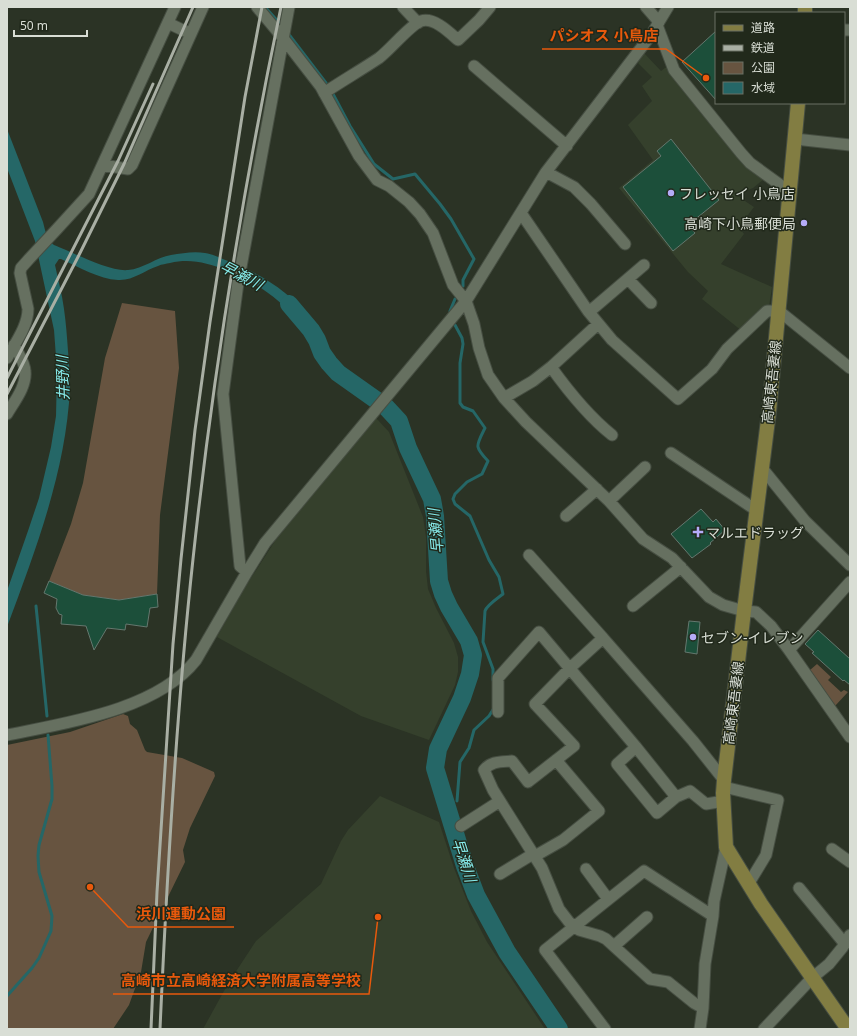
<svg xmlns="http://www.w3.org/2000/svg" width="857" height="1036" font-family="'Noto Sans','Noto Sans JP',sans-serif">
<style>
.built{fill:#35402c}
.green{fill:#675440}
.water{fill:#256767}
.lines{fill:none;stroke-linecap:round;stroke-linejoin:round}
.stream{stroke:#256767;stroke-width:3}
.river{stroke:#256767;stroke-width:18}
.building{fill:#1c4f3a;stroke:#64776e}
.minor-casing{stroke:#464e42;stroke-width:13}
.major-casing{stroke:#464e42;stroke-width:16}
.minor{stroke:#667060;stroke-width:11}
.major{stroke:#827d42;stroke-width:14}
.rail{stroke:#a9afa4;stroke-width:3}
.poi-dot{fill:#b5acf8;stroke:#21291b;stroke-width:1.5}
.labels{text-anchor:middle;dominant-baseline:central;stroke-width:3;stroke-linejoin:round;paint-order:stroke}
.poi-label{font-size:14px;fill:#d9ded5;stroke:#21291b;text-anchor:start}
.street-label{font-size:14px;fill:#d9ded5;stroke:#21291b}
.water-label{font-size:15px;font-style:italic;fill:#86ebeb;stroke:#21291b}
.leader{fill:none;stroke:#e8590c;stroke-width:1.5}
.callout-dot{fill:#e8590c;stroke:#21291b;stroke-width:1.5}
.callout-label{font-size:15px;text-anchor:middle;font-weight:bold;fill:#e8590c;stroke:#21291b;stroke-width:3;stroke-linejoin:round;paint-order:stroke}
</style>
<rect width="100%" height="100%" fill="#2b3325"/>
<path class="built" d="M644,53L661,71L669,65L764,179L753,188L736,195L754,207L739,227L744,234L721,264L772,287L769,307L742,331L702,299L708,291L688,272L619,188L653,160L628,125L652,101L642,86L652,77L638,63Z
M376,418L389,432L423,517L426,537V571L428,589L436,608L454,643L458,657V672L455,685L429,740L361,716L217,637L242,592L275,541Z
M380,796L439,822L454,868L471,911L487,942L545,1029H203L229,982L256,941L321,884L341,841L348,830Z"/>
<path class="green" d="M122,303L175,311L179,368L160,515L157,594L119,600L83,595L49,581L71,524L83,483L105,358Z
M817,664L831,677L828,680L841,692L844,690L848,692L835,706L810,670Z
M123,714L128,716L130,724L137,730L145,750L147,752L182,758L214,772L215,776L190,828L183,850L185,862L146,942L141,972L129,1005L113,1029H7V745L70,732Z"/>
<path class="water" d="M7,129L43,222C45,230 47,240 54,245C72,252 110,272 128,270C143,269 157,257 171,255C182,253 195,251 205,253C213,254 220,258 228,261C262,274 289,292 312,319L302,325C280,299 258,283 226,270C208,263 190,258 170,263C166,264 162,264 158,266C145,270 133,281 118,280C99,279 79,267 61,259H59L55,265C58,279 62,294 64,309C66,323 67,337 68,351C69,363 70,376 70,388C66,471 36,549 7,627V591L29,528L39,498L51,447L56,416L57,371L54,330L35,241L7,168Z"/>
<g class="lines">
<path class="stream" d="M265,7L282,26
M287,32L326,83
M332,92L350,126L374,164L393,179L415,174L440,204L451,219L474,259L463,280V286
M450,311L455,299
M455,325L462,338L463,344L460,363V403L463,407L473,411L485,428C476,446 474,446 488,461L482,474L467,482L455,494L453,499L455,504L470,516L489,560L499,577L503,594C498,598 487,605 485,611L483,642L493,669V680
M36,606L47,716
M457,801L460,762L469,748L474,730L489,716L494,708
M448,812L453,809
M7,996L32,968L39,958L51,931L52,916L39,872L38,856L39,845L52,799V786L48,735"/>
<path class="river" d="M289,304L311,330L317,340L322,353L329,363L338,373L386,407L399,421L408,448L432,499L435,516L439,581L443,594L449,607L469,641L473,655L470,674L462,698L438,749L435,768L465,866L476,895L507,952L559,1029"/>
</g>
<path class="building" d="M716,31V100L682,62Z
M671,139L719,200L688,225L695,233L673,251L623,187L661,156L657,151Z
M701,509L713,522L716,519L725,530L710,543L711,544L692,558L671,534Z
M49,581L83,595L119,600L157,594L158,607L150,608L147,627L126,624L125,630L107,628L94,650L86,626L61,624L62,615L59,614L56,608L57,599L44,593Z
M689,621L700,622L697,654L685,652Z
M818,630L850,659V685L844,680L843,681L812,653L814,652L805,644Z"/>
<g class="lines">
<g class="minor-casing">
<path id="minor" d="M257,7L283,38L321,87L359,156L377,180L389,186L409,202L420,214L433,233L453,285L466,301L474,324L479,348L488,375L504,398L526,422L609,501L643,539L672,558L709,597L723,605L744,611L756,612L771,626L789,650L850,737
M403,7L418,23
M646,7L659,22
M168,23L191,34
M657,25L674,70L741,153L750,163L790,192
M844,30H850
M474,66L567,146
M324,93C342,81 361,70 379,58C390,50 410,25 421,21C434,17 449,32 458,40L479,20L490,7
M795,139L850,145
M103,165L128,169L132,165L203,7
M546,172L574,187L591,204L625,244
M521,213L588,311L612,340L678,399L712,369L727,349L767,311H779L850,368
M628,279L651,303
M589,312L644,265
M7,358C15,343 28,326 28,309L20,273L21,268L29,259L57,229L89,194L175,7
M551,367C569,392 588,416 612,435
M504,398L533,381L551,367L598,324
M7,414C14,402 27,386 25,371C25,363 18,353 14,345
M671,453L756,510
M762,468L805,521L850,565
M609,501L645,467
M566,516L597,489
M529,555L603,638
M247,572L240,566L223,394L238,283L289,7
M633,606L681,567
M789,650L850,582
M498,712V678L539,632L636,747L676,797
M7,735C66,723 157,710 196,660L247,572L265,543L466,301L546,172L651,35L668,7
M636,747L617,764L657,813L676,797L690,791L706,804L724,801
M724,787L778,800L766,855L749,883
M461,826L500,801
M832,849L850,862
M535,856L563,840L599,811L556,760
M586,869L608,899
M500,874L533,854
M799,888L845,944
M614,946L647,917
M703,1008L694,1003L668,982L650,979L606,939L600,936L579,930L569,922L559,909L542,868L493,790L484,770C491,761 501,762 512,761L528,782L574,746L535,704L570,668L603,638L693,741L724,780
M605,1029L545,950L644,871L713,916
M700,1029L703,1008L705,964L713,916L714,901L726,847
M764,1029L812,978L829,964L842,948L850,935"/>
</g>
<g class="major-casing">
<path id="major" d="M805,13V7
M798,103L769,412L744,611L724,780L723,793L726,847L761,904L848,1029"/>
</g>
<use href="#minor" class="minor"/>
<use href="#major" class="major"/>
<path class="rail" d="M7,378L118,161L153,84
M7,394L79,255L124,164L193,7
M151,1029L157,892L173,644L181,559L195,430L210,322L245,97L262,7
M160,1029C167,872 176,715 193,559C213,374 243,189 281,7"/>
</g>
<g class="poi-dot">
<circle cx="671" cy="193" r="4"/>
<circle cx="804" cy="223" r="4"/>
<path d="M696 526h4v4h4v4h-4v4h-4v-4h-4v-4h4z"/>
<circle cx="693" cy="637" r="4"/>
</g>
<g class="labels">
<g class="poi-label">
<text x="679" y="193">フレッセイ 小鳥店</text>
<text x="796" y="223" text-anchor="end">高崎下小鳥郵便局</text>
<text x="706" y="532">マルエドラッグ</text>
<text x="701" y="637">セブン-イレブン</text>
</g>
<g class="street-label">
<text transform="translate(771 382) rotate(-84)">高崎東吾妻線</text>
<text transform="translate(733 703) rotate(-83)">高崎東吾妻線</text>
</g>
<g class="water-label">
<text transform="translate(242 275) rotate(28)">早瀬川</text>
<text transform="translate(62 378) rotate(-92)">井野川</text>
<text transform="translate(435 531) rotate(-95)">早瀬川</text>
<text transform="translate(465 860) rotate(72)">早瀬川</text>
</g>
</g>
<path class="leader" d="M706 78L666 49H542M90 887L128 927H234M378 917L369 994H113"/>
<g class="callout-dot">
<circle cx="706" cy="78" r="4"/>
<circle cx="90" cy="887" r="4"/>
<circle cx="378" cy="917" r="4"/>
</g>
<g class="callout-label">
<text x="604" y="41">パシオス 小鳥店</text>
<text x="181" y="919">浜川運動公園</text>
<text x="241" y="986">高崎市立高崎経済大学附属高等学校</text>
</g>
<rect width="857" height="1036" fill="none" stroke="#d9ded5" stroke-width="16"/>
<rect x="715" y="12" width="130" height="92" fill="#21291b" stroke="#6b7165"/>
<rect x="723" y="25" width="20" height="6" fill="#827d42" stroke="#6b7165"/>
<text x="751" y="32" font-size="12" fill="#d9ded5">道路</text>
<rect x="723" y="45" width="20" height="6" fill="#a9afa4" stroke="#6b7165"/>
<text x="751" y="52" font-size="12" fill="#d9ded5">鉄道</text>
<rect x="723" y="62" width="20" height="12" fill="#675440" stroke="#6b7165"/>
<text x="751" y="72" font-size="12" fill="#d9ded5">公園</text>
<rect x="723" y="82" width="20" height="12" fill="#256767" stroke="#6b7165"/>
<text x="751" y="92" font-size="12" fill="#d9ded5">水域</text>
<path d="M14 30v6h73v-6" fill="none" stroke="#d9ded5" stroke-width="2"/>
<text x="20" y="30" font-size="12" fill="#d9ded5" stroke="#21291b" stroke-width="3" paint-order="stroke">50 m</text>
</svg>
